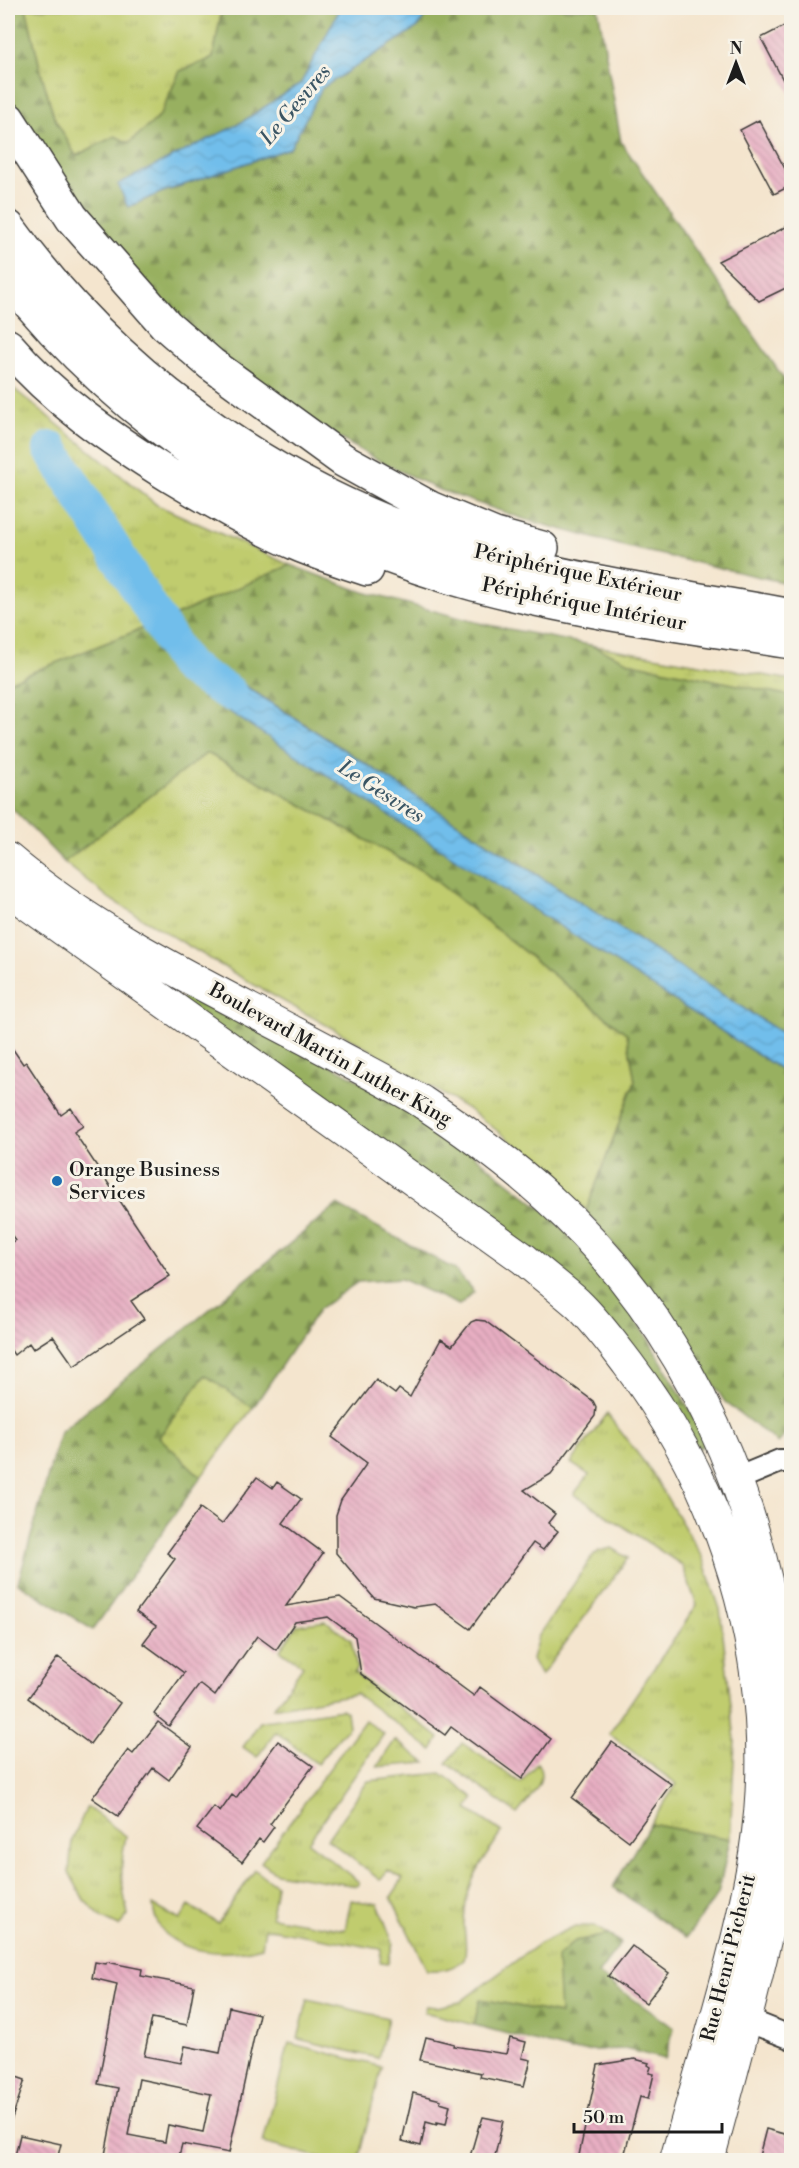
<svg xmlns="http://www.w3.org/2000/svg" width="799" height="2168" font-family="'Libre Bodoni',serif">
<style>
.grass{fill:url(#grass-tufts);stroke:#6e7445;stroke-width:1.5}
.forest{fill:url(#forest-firs);stroke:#5a663e;stroke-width:1.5}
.pitch{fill:#c0cc6e;stroke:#6e7445;stroke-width:1.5}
.water{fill:url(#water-waves);stroke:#466d84;stroke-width:1.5}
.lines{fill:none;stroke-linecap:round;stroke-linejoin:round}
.river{stroke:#71beeb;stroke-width:36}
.building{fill:url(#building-back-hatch);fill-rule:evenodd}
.minor-casing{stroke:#3c3a37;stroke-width:26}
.secondary-casing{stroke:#3c3a37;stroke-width:34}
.trunk-casing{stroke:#3c3a37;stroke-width:36}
.minor{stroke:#fff;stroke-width:22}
.secondary{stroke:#fff;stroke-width:32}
.trunk{stroke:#fff;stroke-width:33}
.poi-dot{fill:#1f6fb2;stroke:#f7f3e8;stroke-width:2}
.labels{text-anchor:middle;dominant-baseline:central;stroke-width:6;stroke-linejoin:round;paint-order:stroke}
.street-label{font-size:20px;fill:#1c1c1c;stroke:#f7f3e8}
.poi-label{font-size:20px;fill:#1c1c1c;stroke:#f7f3e8;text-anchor:start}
.water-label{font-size:21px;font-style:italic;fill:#3a5564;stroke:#f7f3e8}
</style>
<defs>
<pattern id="grass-tufts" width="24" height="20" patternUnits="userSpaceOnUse" patternTransform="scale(1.5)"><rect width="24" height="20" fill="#c0cc6e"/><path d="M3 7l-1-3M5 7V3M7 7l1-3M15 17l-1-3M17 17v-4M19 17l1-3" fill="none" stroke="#a4af5f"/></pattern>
<pattern id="forest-firs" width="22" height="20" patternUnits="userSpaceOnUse" patternTransform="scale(1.5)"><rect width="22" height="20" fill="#98b061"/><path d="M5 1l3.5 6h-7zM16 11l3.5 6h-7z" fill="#7b8e4f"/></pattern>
<pattern id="water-waves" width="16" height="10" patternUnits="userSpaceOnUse" patternTransform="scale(1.5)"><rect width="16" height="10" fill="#71beeb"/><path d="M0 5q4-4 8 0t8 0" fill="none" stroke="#61a3c9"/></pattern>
<pattern id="building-back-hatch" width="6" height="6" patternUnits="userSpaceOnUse" patternTransform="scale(1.5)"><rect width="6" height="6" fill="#e7aec2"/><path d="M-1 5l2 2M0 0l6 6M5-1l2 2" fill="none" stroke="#c695a6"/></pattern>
</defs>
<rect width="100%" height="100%" fill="#f7f3e8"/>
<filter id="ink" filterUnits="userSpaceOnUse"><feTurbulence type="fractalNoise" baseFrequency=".0167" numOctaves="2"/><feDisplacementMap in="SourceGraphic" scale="12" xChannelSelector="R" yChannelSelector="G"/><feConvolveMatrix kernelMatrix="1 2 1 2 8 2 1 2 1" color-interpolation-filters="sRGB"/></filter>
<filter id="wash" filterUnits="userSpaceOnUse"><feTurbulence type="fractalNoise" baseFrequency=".008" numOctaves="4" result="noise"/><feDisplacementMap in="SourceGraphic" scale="24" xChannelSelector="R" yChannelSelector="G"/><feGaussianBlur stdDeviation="1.35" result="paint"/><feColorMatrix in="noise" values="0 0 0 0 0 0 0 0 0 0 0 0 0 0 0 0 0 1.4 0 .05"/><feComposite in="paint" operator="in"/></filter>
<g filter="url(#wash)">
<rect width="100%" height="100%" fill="#f4e5ce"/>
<path class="grass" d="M26,8H222L213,58L180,71L159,117L129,143L115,136L76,156L54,117L41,72Z
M8,384L157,505L290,565L186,611L8,682Z
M590,645L791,680V696L632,663Z
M207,753L426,873L627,1034L635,1081L586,1211L533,1158L474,1113L364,1046L249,982L110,899L64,862Z
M205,1375L253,1408L201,1477L159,1437Z
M607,1414L651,1471L702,1557L720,1609L735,1740L730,1839L650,1824L677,1784L609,1734L697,1605L682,1565L574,1494L589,1475L571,1463Z
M612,1548L628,1558L541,1676L532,1659L538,1637L592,1557L599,1551Z
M326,1621L351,1640L357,1668L354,1672L439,1738L432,1750L356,1694L273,1708L303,1666L280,1650L297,1625Z
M342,1709L347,1712L349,1726L317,1764L276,1732L257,1757L243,1747L260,1722Z
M365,1720L384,1734L308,1842L359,1882L357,1886L276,1873L261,1862Z
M395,1740L426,1763L377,1767Z
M462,1743L521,1783L537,1763C550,1781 528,1799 517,1814L447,1763Z
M441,1773L474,1798L467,1809L502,1832C481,1863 465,1883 464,1922C464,1936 468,1947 464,1960C452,1969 443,1971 427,1970L391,1897L403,1879L388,1870L380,1880L327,1839L368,1781Z
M87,1807L126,1836C119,1868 121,1884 128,1915L119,1926L102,1918L84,1900L69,1872L72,1840Z
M255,1870L276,1885L271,1917L345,1930L351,1900L378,1904L393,1943L388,1963L380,1962L381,1949L265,1928L262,1947C225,1958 156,1955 153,1905L180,1920L189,1906L218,1923Z
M575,1926H595L608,1935L575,1941L560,2014L481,1999L474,2025L424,2012L426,2006L437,2007L460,2002L540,1943Z"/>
<path class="forest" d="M8,8H26L41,72L54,117L76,156L115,136L129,143L159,117L180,71L213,58L222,8H344L339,11L301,83L239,124L128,207L160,193L290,148L322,88L418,27L431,8H598L621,142L791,389V584L627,547L527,520L437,489L372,457L309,420L192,335L121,261L25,130L8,91Z
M290,565L363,592L483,624L590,645L632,663L791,696V1039L201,657L187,667L172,674L791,1076V1429L778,1443L725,1402L657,1298L586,1211L635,1081L627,1034L426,873L207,753L64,862L8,804V682L186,611Z
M188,988L423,1115L550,1215L618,1288L709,1442L698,1449L631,1354L181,1003Z
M337,1205L454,1269L474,1292L459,1305L401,1279L358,1282L319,1309L253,1408L205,1375L159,1437L201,1477L93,1630L18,1583L60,1432Z
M650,1824L730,1839L718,1894L686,1938L613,1887Z
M608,1935L621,1943L598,1974L674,2028L665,2059L625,2049L571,2051L474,2025L480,1999L560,2014L557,1957L575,1941Z"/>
<path class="pitch" d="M308,1999L388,2018L378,2058L298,2039Z
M289,2043L382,2067L358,2160H330L263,2143Z"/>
<path class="water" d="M344,8H431L418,27L322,88L290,148L160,193L128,207L118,184L239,124L301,83L339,11Z
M200,657L791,1039V1076L171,674L187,667Z"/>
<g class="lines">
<path class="river" d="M51,449L187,667L229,693"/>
</g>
<g id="blocks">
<path class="building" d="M792,22V97L761,38Z
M759,120L792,182V185L774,194L740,130Z
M792,224V285L759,301L718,261Z
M8,1042L23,1064L26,1062L61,1115L71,1108L83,1126L74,1132L170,1276L131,1301L144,1319L74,1366L53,1336L33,1349L29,1343L14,1355L8,1346V1245L15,1240L8,1230Z
M476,1320L485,1321L593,1401L596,1407L595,1416L551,1474L524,1490L555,1514L548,1523L558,1531L543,1550L533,1543L470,1629L435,1604L414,1607L374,1598L336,1553V1515L341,1500L367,1463L332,1437L376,1380L395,1394L399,1389L410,1397L441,1339L452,1346L471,1322Z
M257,1477L273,1488L277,1482L301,1499L283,1523L323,1553L286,1606L340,1597L474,1696L480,1687L551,1739L522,1779L451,1727L445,1735L361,1674L355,1637L328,1617L295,1622L276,1650L257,1636L215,1696L200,1684L169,1726L154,1714L184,1673L143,1643L156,1626L136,1612L175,1559L167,1553L200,1508L222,1524Z
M58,1657L120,1703L90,1744L28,1698Z
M158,1722L192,1747L169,1780L153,1768L118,1816L92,1798L128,1750L133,1754Z
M278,1741L313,1766L270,1824L274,1827L263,1842L259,1839L242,1862L197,1829L214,1807L220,1812L232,1795L236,1798Z
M612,1742L671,1784L629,1841L572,1798Z
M632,1946L669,1973L646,2003L608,1976Z
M95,1962L106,1964L107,1962L142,1969L141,1976L194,1986L187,2025L152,2018L144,2056L181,2063L185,2046L220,2053L229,2007L259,2014L229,2153L182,2144L178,2160H104L118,2088L98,2084L117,1984L92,1978ZM139,2079L211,2094L203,2132L168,2125L165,2142L128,2135Z
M426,2037L454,2044L453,2046L506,2054L510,2038L526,2042L522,2058L531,2060L524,2086L480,2077L481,2073L420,2060Z
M635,2059L649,2063L648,2065L651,2067L649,2073L654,2074L648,2099L640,2097L623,2160H578L598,2065Z
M8,2074L25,2080L10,2124L8,2123Z
M413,2093L441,2100L440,2102L450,2105L446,2124L437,2122V2125L426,2122L421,2146L402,2141Z
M483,2117L503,2121L494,2160H469L479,2125L480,2126Z
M766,2129L792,2136V2160H758Z
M20,2135L61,2144L57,2160H14Z"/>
</g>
</g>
<g filter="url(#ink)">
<use href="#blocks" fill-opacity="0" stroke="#3c3a37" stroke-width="1.5"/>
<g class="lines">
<g class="minor-casing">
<path id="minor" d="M739,1478L780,1461H792
M747,2020L792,2038"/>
</g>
<g class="secondary-casing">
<path id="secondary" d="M8,859C105,942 228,996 340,1057C368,1072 396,1086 422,1102C467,1132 510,1163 549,1199C722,1356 799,1593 787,1824C783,1863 773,1901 765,1940C748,2014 728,2087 708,2160
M8,890L524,1259C541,1274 560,1288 577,1303C596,1321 612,1343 628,1364C732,1501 782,1683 755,1854C738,1955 703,2061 676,2160"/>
</g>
<g class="trunk-casing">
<path id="trunk" d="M8,119L72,218L166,325L211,364L343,460L430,508L495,535L542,548
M8,227C124,388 297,505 489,557C588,584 691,597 792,616
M8,277C124,425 293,535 474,584C578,612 686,626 792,642
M8,346C55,401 111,439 172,477C212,501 254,525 297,544C320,554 344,561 367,569"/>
</g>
<use href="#minor" class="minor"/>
<use href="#secondary" class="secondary"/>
<use href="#trunk" class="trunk"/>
</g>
</g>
<circle class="poi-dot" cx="57" cy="1181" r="6"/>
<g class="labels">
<g class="street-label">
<text transform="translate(578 574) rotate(12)">Périphérique Extérieur</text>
<text transform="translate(584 605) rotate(11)">Périphérique Intérieur</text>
<text transform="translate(330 1055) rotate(29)">Boulevard Martin Luther King</text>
<text transform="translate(729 1958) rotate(-76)">Rue Henri Picherit</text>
</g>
<g class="poi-label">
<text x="69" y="1170">Orange Business<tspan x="69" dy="23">Services</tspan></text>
</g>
<g class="water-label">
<text transform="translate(296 105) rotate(-50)">Le Gesvres</text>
<text transform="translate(381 792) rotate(33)">Le Gesvres</text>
</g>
</g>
<rect width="799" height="2168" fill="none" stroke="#f7f3e8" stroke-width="30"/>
<g transform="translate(736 63)" stroke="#f7f3e8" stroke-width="4.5" paint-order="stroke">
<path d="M0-4.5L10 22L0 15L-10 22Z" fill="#1c1c1c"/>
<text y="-9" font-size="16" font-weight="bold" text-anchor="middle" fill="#1c1c1c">N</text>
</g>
<path d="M574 2123v9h148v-9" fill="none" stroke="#1c1c1c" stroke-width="3"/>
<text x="583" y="2123" font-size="18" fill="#1c1c1c" stroke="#f7f3e8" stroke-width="4.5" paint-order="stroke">50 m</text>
</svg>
